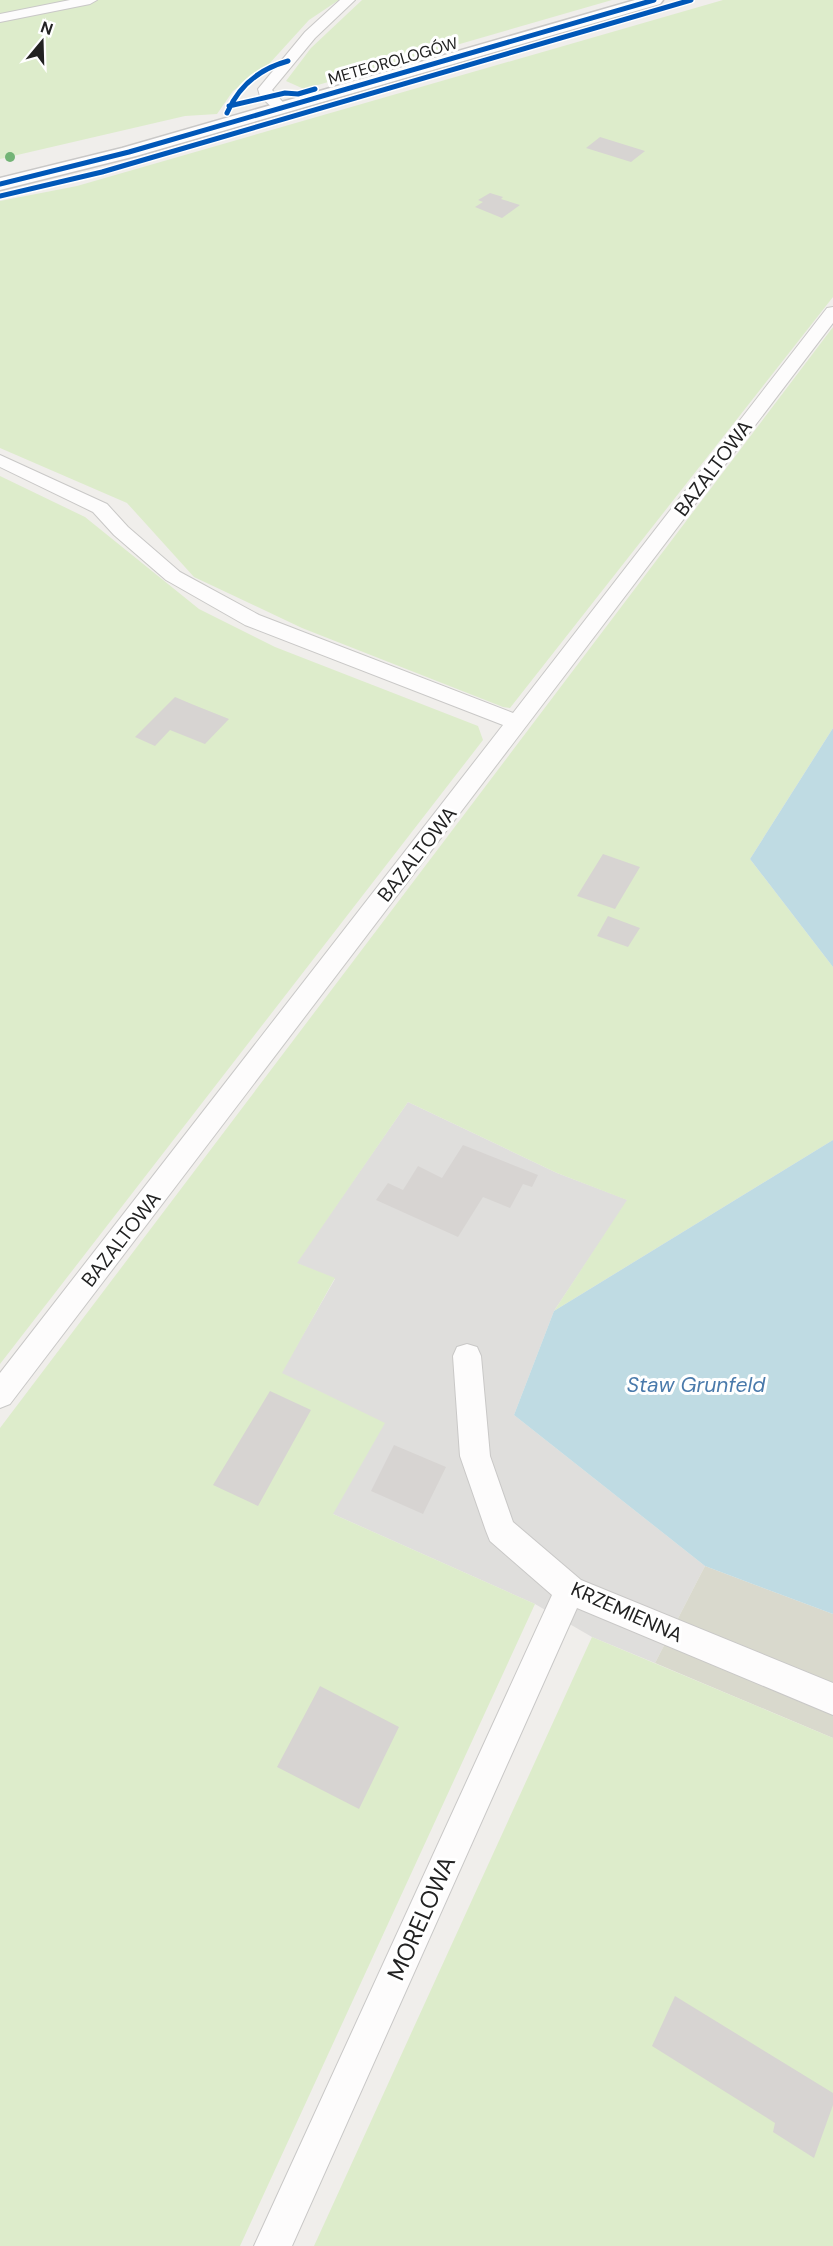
<svg xmlns="http://www.w3.org/2000/svg" width="833" height="2246" font-family="'DM Sans',sans-serif">
<style>
.residential{fill:#dfdedc}
.construction{fill:#d9d9cd}
.grass{fill:#ddeccb}
.water{fill:#bfdbe3}
.building{fill:#d7d4d2}
.lines{fill:none;stroke-linecap:round;stroke-linejoin:round}
.service-casing{stroke:#c9c8c7;stroke-width:2}
.minor-casing{stroke:#c9c8c7;stroke-width:3}
.service{fill:#fdfcfc;fill-rule:evenodd}
.minor{fill:#fdfcfc;fill-rule:evenodd}
.cycleway-casing{stroke:#fff;stroke-width:8}
.cycleway{stroke:#0057b8;stroke-width:5}
.tree{fill:#73b476}
.labels{text-anchor:middle;dominant-baseline:central;stroke-width:6;stroke-linejoin:round;paint-order:stroke}
.far-street-label{font-size:16px;fill:#222;stroke:#fff}
.street-label{font-size:20px;fill:#222;stroke:#fff}
.water-label{font-size:21px;font-style:italic;fill:#4a7aab;stroke:#fff}
.near-street-label{font-size:24px;fill:#222;stroke:#fff}
</style>
<rect width="100%" height="100%" fill="#f0eeeb"/>
<path class="residential" d="M408,1102L557,1173L628,1200L554,1311L514,1415L705,1566L655,1663L592,1637L535,1604L333,1514L281,1373L335,1279L296,1263Z"/>
<path class="construction" d="M705,1566L833,1614V1738L655,1663Z"/>
<path class="grass" d="M0,0H339L309,20L269,64L233,91L217,114L185,116L0,159Z
M362,0H612L304,89L286,81L311,48Z
M723,0H833V297L510,708L503,707L302,628L194,577L127,503L0,448V201L77,186Z
M833,327V728L750,859L833,967V1140L554,1311L627,1200L557,1173L408,1102L297,1263L335,1278L282,1373L385,1423L333,1514L535,1604L240,2246H0V1428Z
M0,476L85,517L199,609L275,647L478,726L483,740L0,1364Z
M592,1637L833,1738V2246H314Z"/>
<path class="water" d="M833,728V967L750,859Z
M833,1140V1614L705,1566L514,1415L554,1311Z"/>
<path class="building" d="M600,137L645,151L631,162L586,148Z
M490,193L503,197L501,199L520,205L502,218L475,207L483,202L478,200Z
M175,697L194,705L229,719L205,744L170,730L155,746L135,737Z
M603,854L640,867L615,909L577,896Z
M608,916L640,928L628,947L597,936Z
M463,1145L538,1175L532,1187L523,1184L510,1208L483,1197L458,1237L376,1200L388,1183L403,1190L418,1166L442,1178Z
M270,1391L311,1410L258,1506L213,1485Z
M394,1445L446,1467L423,1514L371,1491Z
M320,1686L399,1727L359,1809L277,1767Z
M675,1996L833,2093V2105L814,2158L773,2132L775,2123L652,2046Z"/>
<g class="lines">
<g class="service-casing">
<path id="service" d="M70,0H97L90,4L0,22V14Z
M340,0H355L315,38L272,90L289,109L287,112H277L260,96L258,89L305,32Z
M833,307V323L10,1404L0,1408V1373L503,725L245,625L166,580L114,535L93,512L0,467V455L107,504L128,527L180,572L259,615L513,713L827,308Z
M467,1344L477,1347L481,1356L490,1456L513,1522L581,1580L833,1683V1715L577,1608L292,2246H254L552,1595L490,1541L486,1531L460,1456L453,1356L457,1347Z"/>
</g>
<g class="minor-casing">
<path id="minor" d="M635,0H663L660,4L136,156L0,190V178L122,148Z"/>
</g>
<use href="#service" class="service"/>
<use href="#minor" class="minor"/>
<g class="cycleway-casing">
<path id="cycleway" d="M229,106L285,93L298,94L315,89
M227,113C239,85 259,69 288,61
M0,184L129,152L654,0
M0,196L102,172L691,0"/>
</g>
<use href="#cycleway" class="cycleway"/>
</g>
<circle class="tree" cx="10" cy="157" r="5"/>
<g class="labels">
<g class="far-street-label">
<text transform="translate(393 61) rotate(-16)">METEOROLOGÓW</text>
</g>
<g class="street-label">
<text transform="translate(713 468) rotate(-53)">BAZALTOWA</text>
<text transform="translate(417 854) rotate(-52)">BAZALTOWA</text>
<text transform="translate(121 1239) rotate(-52)">BAZALTOWA</text>
<text transform="translate(627 1612) rotate(24)">KRZEMIENNA</text>
</g>
<g class="water-label">
<text x="696" y="1385">Staw Grunfeld</text>
</g>
<g class="near-street-label">
<text transform="translate(421 1918) rotate(-66)">MORELOWA</text>
</g>
</g>
<g transform="translate(42 42) rotate(19)" stroke="#ffffff" stroke-width="4.5" paint-order="stroke">
<path d="M0-4.5L10 22L0 15L-10 22Z" fill="#222222"/>
<text y="-9" font-size="16" font-weight="bold" text-anchor="middle" fill="#222222">N</text>
</g>
</svg>
